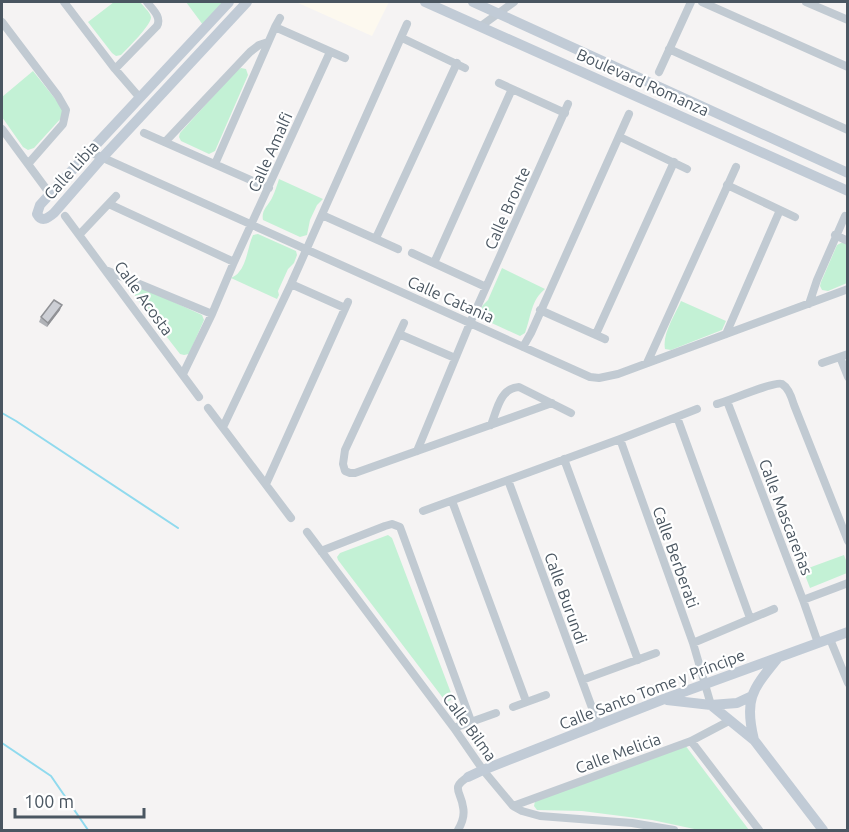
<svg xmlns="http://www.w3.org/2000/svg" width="849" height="832" font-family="Ubuntu,sans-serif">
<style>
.commercial{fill:#fdf9ef}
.green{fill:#c3f1d5}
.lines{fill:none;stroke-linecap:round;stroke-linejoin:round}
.stream{stroke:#90daee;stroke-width:2}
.street{stroke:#c1cad2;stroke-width:8}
.secondary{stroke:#c1cbd6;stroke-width:10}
.wall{fill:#b0b2b7}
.shaded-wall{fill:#909195}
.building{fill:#cdcfd5;stroke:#909195;stroke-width:1.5}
.labels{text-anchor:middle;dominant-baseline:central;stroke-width:4.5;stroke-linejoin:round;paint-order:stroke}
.street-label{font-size:16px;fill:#4a5661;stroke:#fff}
</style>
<rect width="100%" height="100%" fill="#f5f3f3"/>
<path class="commercial" d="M296,2H389L372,36Z"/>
<path class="green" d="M114,2H140C143,6 150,12 151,17C152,24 127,49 121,55L116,56L112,53L88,22Z
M186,2H224L203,25Z
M241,68L246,69L248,75L215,151L209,154L181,141L179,137L180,133L236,71Z
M33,71L64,110L63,116L34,148L28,150L23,147L2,117V97Z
M279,179L323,199L317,205L310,220L307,235L300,237L263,220C261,210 268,206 272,198C275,192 277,185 279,179Z
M258,234L296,251L297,255L294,263L288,269L278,291L279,295L277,299L231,278C234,276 237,275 239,272C247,263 248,246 253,235Z
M843,242L847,244V283L828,291L822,290L820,286L821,282L837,245Z
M502,268L545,289C531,300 531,317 525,333L520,336L483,319L480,315V310L483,305L488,300Z
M139,286L202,315L204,320L189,354L184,355L180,354L135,296L134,291Z
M681,301L726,321L722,330L671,350L665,349C662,334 675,315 681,301Z
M388,535L392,538L451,693V700L446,702L338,560L337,557L340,553Z
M844,555L847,563V573L810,588L803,570Z
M685,745L749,830H699L652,820L582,811L537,810L534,806L535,801Z"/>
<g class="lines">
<path class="stream" d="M2,413L16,421L178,528
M2,743L51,776L88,830"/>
<path class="street" d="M64,2L115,69L140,98
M702,2L848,67
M806,2L848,20
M2,22L58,96L66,110L63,124L28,164
M481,26L514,2
M275,27L345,58
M402,38L465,68
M669,49L848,130
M115,69L157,26C162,17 152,9 147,2
M659,72L691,2
M499,83L565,113
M2,129L50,194
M144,133L269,188
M620,137L687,169
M165,142L250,52L259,45L268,42
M90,152L590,377L599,378L618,374L848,289
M215,164L275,27L280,18
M727,185L795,217
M109,204L234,262
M322,215L398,249
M65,216L199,397
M80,234L116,196
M835,235L848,241
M376,238L457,63
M412,253L486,287
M434,263L512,89
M108,271L212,314
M291,284L345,308
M809,304L817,280L845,216
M540,310L605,339
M404,323L345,450L343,464L345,471L350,473H355L552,403
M399,334L455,358
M596,334L674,162
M726,334L780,210
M523,347L531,333L629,114
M840,357L848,377
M647,363L736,167
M822,363L848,354
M183,374L212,314L234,262L330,52
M727,401L803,600L818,643
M717,404C729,401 774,381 782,384C789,388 792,398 794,405L848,541
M208,408L291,518
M677,417L750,618
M491,425C497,410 500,388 519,387L571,413
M223,427L291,284L407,24
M620,439L693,643L711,705
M417,451L470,323L568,104
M564,459L638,660
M508,480L598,724
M266,484L348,302
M452,501L526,701
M423,511L620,439L697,409
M307,532L454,728L483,770L513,806L522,811L540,816L632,823L674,830
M321,551L385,526L392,524L400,527L471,721
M803,600L848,583
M830,639L848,683
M693,643L774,609
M582,680L656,653
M513,707L546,695
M454,728L496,713
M691,741L759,830
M513,806L691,741L729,721
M458,830C462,823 465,815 463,807C461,791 450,788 468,777"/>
<path class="secondary" d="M229,2L50,194L40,205L37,214C42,223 48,218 54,213L102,158L247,2
M425,2L848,191
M473,2L848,173
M667,700L711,705L754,740L823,830
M711,705L737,703L752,696
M754,740C744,699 752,690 777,659
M468,777L483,770L664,699L848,632"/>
</g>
<path class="wall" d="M60,310L47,327L39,322L41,317Z"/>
<path class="shaded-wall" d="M62,305L60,310L47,327L48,323Z"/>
<path class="building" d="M54,300L62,305L48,323L41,317Z"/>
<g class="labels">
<g class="street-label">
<text transform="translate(643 82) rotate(24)">Boulevard Romanza</text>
<text transform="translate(270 152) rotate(-66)">Calle Amalfi</text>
<text transform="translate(71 170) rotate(-48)">Calle Libia</text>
<text transform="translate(507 208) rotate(-66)">Calle Bronte</text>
<text transform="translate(144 298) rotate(54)">Calle Acosta</text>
<text transform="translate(451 299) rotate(24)">Calle Catania</text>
<text transform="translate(786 517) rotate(69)">Calle Mascareñas</text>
<text transform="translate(676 557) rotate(70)">Calle Berberati</text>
<text transform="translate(566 598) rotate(70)">Calle Burundi</text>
<text transform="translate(652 689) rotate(-21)">Calle Santo Tome y Príncipe</text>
<text transform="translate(470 727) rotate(54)">Calle Bilma</text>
<text transform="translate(618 753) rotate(-20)">Calle Melicia</text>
</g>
</g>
<rect width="849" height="832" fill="none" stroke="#4a5661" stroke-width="6"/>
<path d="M15 808v9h129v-9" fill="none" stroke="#4a5661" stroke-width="3"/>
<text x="24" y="808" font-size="18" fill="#4a5661" stroke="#ffffff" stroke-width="4.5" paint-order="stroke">100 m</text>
</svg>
